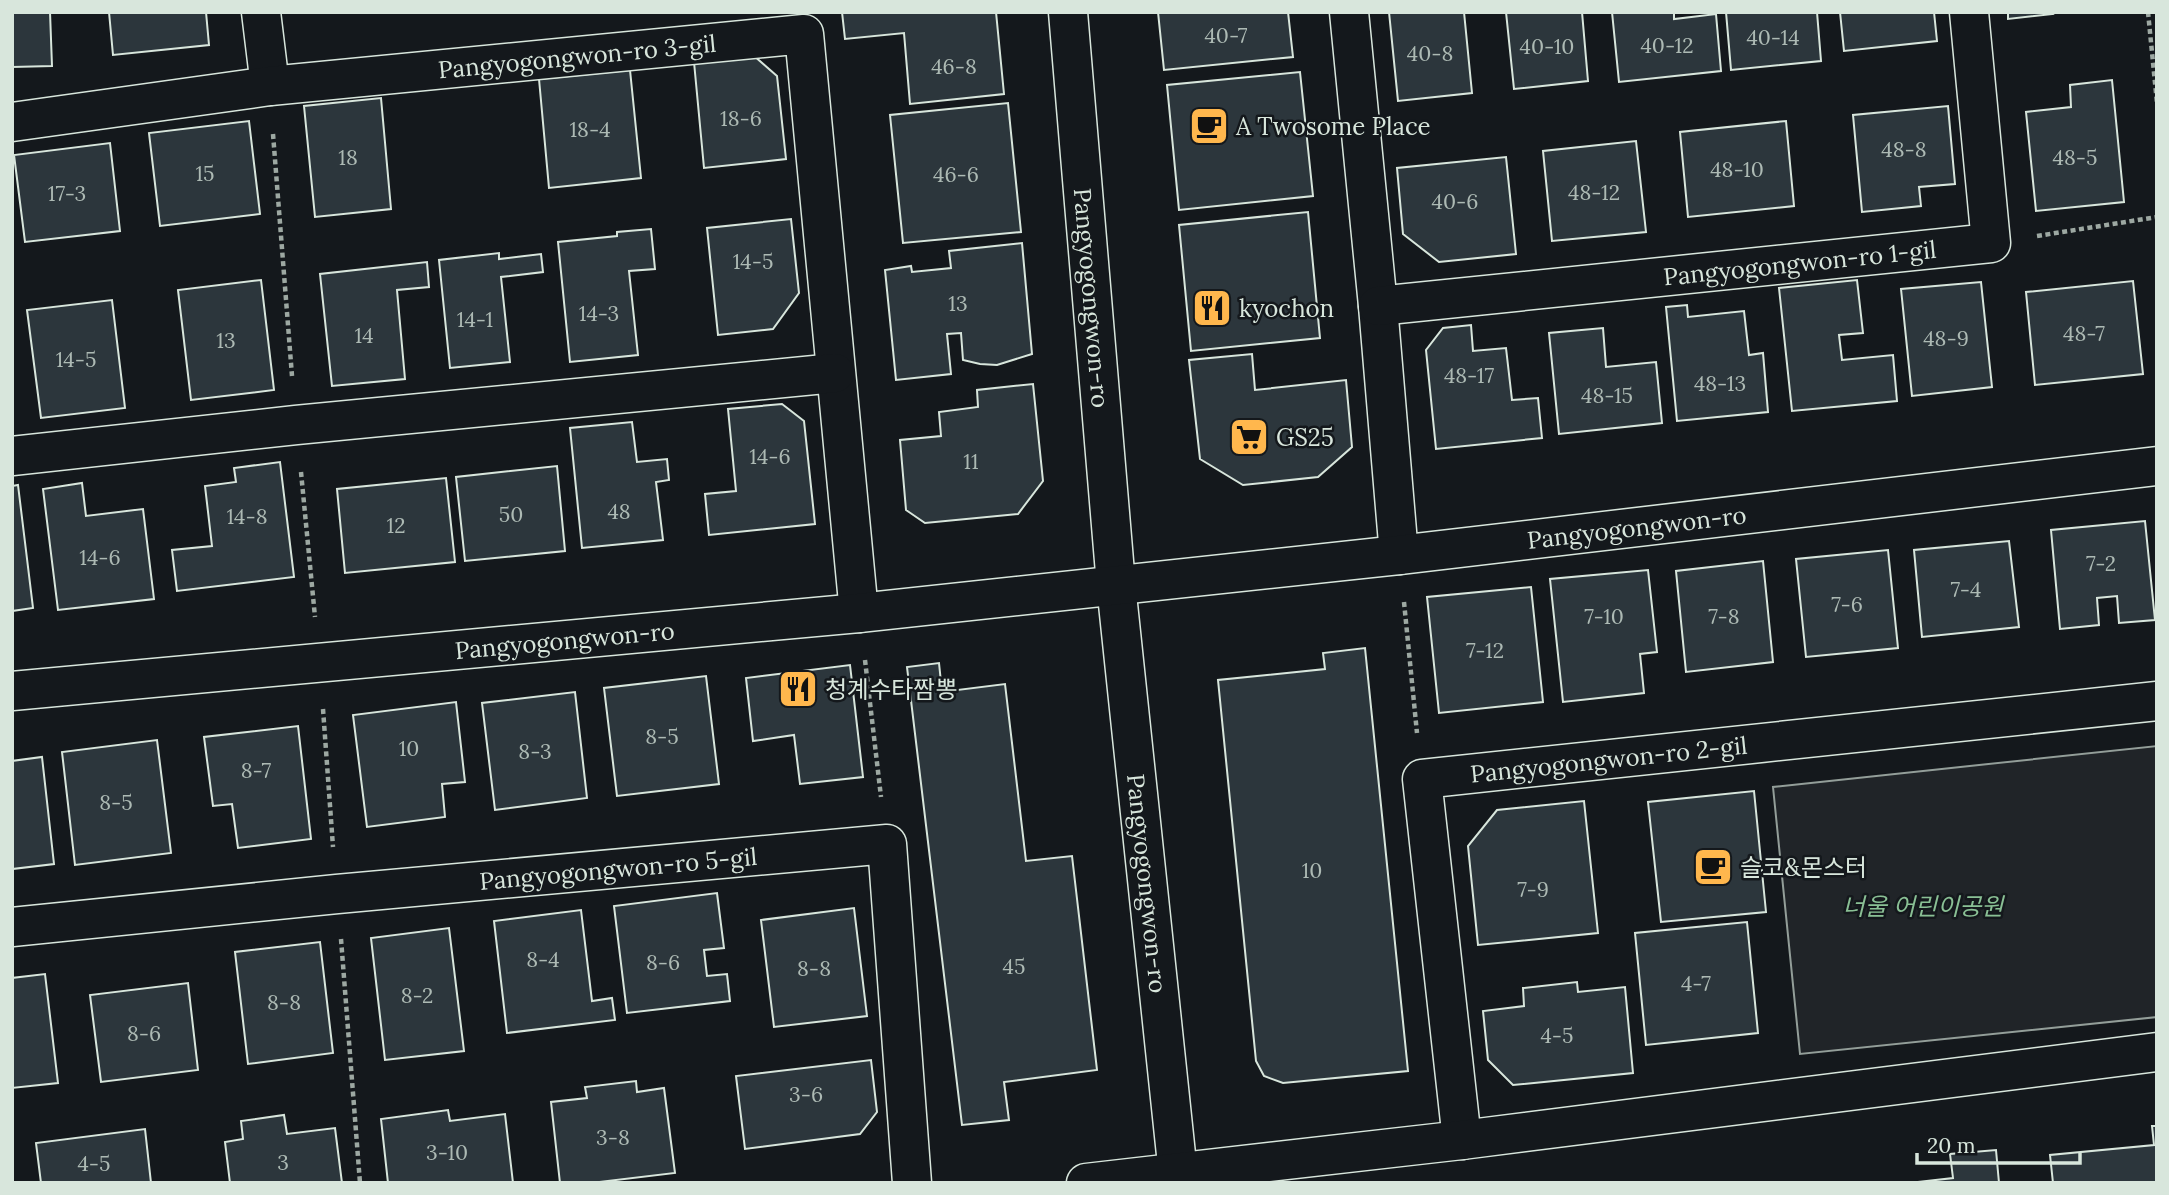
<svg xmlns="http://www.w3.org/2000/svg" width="2169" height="1195" font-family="Lora,'Noto Sans KR',serif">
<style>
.green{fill:#202428;stroke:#939e99;stroke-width:2}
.building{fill:#2c363c;stroke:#d8e6dc;stroke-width:2}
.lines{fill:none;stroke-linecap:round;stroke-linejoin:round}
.minor-casing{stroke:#d8e6dc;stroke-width:41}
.path{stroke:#9da8a2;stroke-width:4.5;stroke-dasharray:5 3.5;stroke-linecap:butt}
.minor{stroke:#14181c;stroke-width:38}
.labels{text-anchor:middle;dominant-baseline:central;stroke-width:5;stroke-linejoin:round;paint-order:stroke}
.number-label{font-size:21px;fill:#adbab4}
.street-label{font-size:24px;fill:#d8e6dc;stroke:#14181c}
.poi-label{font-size:24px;fill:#d8e6dc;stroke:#14181c;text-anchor:start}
.park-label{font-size:24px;font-style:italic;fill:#8ac095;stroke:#14181c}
</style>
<rect width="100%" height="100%" fill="#14181c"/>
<path class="green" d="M2157,746V1017L1800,1054L1773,787Z"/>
<path class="building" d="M12,12H50L52,66L12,67Z
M109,12H206L209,45L113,55Z
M842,12H996L1004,94L910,104L904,33L845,39Z
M1158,12H1288L1293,57L1164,70Z
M1389,12H1464L1472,93L1398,101Z
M1506,12H1582L1588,81L1514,89Z
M1612,12H1674V19L1716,14L1721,71L1619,82Z
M1726,12H1817L1821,61L1731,70Z
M1840,12H1934L1937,41L1844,51Z
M2008,12H2052L2053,14L2008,19Z
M753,55L777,76L786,159L704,168L694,62Z
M630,70L641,178L549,188L539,79Z
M1300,72L1313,196L1179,210L1167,85Z
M2112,80L2124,202L2036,211L2026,112L2071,107L2070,85Z
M381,98L391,209L315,217L304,106Z
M1008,103L1021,232L903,243L890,115Z
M1948,106L1955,184L1919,187L1921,206L1862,212L1853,115Z
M249,121L260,214L160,226L149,133Z
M1786,121L1794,206L1688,217L1680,132Z
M1636,141L1646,232L1552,241L1543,151Z
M110,143L120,231L25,242L14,155Z
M1506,157L1516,254L1439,262L1403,234L1397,168Z
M1308,212L1320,338L1191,351L1179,225Z
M791,219L799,293L773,329L718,335L707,228Z
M651,229L655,269L629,271L638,355L570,362L558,242L617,236V232Z
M1022,243L1032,354L997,365L980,364L963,360L961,333L947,334L951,374L896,380L885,270L911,266L912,272L951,268L949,251Z
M499,253V259L541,254L543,272L501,277L510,362L450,368L439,260Z
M427,262L429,287L397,290L405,379L332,386L320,274Z
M261,280L274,390L191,400L178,290Z
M1857,280L1863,333L1839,335L1842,360L1893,355L1897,401L1792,411L1779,288Z
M2133,281L2143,374L2035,385L2026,292Z
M1981,282L1992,387L1912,396L1901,289Z
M112,300L125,408L41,418L27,310Z
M1687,305L1688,317L1744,311L1749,355L1763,353L1768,412L1677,421L1666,307Z
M1471,325L1473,351L1506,348L1512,400L1538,398L1542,438L1436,449L1426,350L1443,328Z
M1603,328L1606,367L1656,362L1662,423L1559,434L1549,333Z
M1252,354L1255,390L1346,380L1352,447L1318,477L1243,485L1200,459L1189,360Z
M1033,384L1043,481L1018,514L925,523L906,510L900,440L941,436L939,412L978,407L977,390Z
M782,404L804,421L815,524L709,535L705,494L736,491L728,409Z
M632,422L637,462L667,459L669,480L656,482L663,540L582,548L570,428Z
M280,462L294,577L177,591L172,550L212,546L205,486L236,482L234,468Z
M557,466L565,551L465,561L456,477Z
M446,478L455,562L345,573L337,489Z
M82,483L86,516L143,509L154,599L58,610L43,489Z
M18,485L33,608L12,611V486Z
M2145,521L2155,620L2119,623L2117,596L2097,598L2099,625L2060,629L2051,530Z
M2009,541L2019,627L1922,637L1914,550Z
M1888,550L1898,648L1806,657L1796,559Z
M1763,561L1773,662L1686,672L1676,571Z
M1648,570L1657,652L1640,654L1644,693L1563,702L1550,579Z
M1531,587L1543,702L1439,713L1427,597Z
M1365,648L1408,1071L1283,1083L1264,1076L1256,1061L1218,680L1325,669L1323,653Z
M939,663L942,692L1005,684L1026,861L1072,856L1097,1070L1004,1082L1009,1120L962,1125L907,667Z
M850,665L863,777L800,784L794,735L753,741L746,678Z
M706,676L719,784L617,796L604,688Z
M575,692L587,798L495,810L482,703Z
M456,702L465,782L442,784L445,817L367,827L353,715Z
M298,726L311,839L238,848L232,804L213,806L204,737Z
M157,740L171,853L75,865L62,752Z
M42,757L54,864L12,869V761Z
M1754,791L1766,912L1661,922L1648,802Z
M1584,801L1598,933L1478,945L1468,846L1497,810Z
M717,893L724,948L704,950L707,976L727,974L730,1001L627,1013L614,906Z
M854,908L867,1016L774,1027L761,920Z
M581,910L592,1001L612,998L615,1020L507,1033L494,921Z
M1747,922L1758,1033L1646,1045L1635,933Z
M449,928L464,1051L385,1060L371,938Z
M320,942L333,1053L248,1064L235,952Z
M45,974L58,1083L12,1088V978Z
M1577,982L1578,992L1625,987L1633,1073L1513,1085L1488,1060L1483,1011L1524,1006L1523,988Z
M188,983L198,1070L101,1082L90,995Z
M871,1060L877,1112L860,1134L745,1149L736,1076Z
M636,1081L637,1092L664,1088L675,1173L591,1183H560L551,1102L587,1098L585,1087Z
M448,1110L450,1121L505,1114L513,1183H388L381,1119Z
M284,1115L287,1134L335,1128L342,1183H230L225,1142L243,1139L241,1121Z
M2152,1126H2157V1183H2053L2050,1155L2154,1145Z
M145,1129L151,1183H41L36,1143Z
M1996,1150L1999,1183H1909L1953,1178L1950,1154Z"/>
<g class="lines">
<g class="minor-casing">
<g id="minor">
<path d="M261,12L270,86"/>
<path id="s1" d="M1068,12L1116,585L1179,1183"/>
<path d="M1349,12L1378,306L1399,555"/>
<path id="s2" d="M12,122L270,86L804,34L859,613"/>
<path id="s3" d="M1378,306L1991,243L1969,12"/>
<path d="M12,456L296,425L835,373"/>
<path id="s4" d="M12,691L859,613L1399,555L2157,466"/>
<path id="s5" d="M12,927L337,894L887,844L912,1183"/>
<path id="s6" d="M1462,1140L1422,779L2157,701"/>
<path d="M1086,1183L1462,1140L2157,1052"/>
</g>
</g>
<path class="path" d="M2148,12L2157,103
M273,134L292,376
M2037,236L2157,217
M301,472L315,617
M1404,602L1417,733
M865,660L881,797
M323,709L333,847
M341,939L360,1183"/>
<use href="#minor" class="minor"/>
</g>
<defs>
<g id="cafe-square" transform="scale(2.0125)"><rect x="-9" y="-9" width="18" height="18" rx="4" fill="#ffb74d" stroke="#14181c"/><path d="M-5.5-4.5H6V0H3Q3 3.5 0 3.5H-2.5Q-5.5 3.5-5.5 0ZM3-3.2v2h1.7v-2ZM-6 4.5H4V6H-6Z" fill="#111"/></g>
<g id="restaurant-square" transform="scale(2.0125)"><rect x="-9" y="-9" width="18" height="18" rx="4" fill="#ffb74d" stroke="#14181c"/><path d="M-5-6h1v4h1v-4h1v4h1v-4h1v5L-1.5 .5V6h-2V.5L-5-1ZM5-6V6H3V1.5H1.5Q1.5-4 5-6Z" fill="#111"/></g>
<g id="supermarket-square" transform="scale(2.0125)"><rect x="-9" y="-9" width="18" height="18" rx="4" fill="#ffb74d" stroke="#14181c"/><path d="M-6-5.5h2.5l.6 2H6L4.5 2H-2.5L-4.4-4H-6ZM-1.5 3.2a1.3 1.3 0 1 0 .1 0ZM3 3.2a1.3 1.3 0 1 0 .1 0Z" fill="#111"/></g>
</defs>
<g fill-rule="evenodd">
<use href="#cafe-square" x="1209" y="126"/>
<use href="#restaurant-square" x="1212" y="308"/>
<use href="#supermarket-square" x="1249" y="437"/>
<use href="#restaurant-square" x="798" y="689"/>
<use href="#cafe-square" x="1713" y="867"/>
</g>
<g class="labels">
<g class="number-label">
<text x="1226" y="35">40-7</text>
<text x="1773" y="37">40-14</text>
<text x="1667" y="45">40-12</text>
<text x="1547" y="46">40-10</text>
<text x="1430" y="53">40-8</text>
<text x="954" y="66">46-8</text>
<text x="741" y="118">18-6</text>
<text x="590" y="129">18-4</text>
<text x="1904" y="149">48-8</text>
<text x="348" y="157">18</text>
<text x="2075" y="157">48-5</text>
<text x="1737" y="169">48-10</text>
<text x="205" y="173">15</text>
<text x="956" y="174">46-6</text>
<text x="1594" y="192">48-12</text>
<text x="67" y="193">17-3</text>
<text x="1455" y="201">40-6</text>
<text x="753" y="261">14-5</text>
<text x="958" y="303">13</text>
<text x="599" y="313">14-3</text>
<text x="475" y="319">14-1</text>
<text x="2084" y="333">48-7</text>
<text x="364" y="335">14</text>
<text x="1946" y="338">48-9</text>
<text x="226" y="340">13</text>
<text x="76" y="359">14-5</text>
<text x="1469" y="375">48-17</text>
<text x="1720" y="383">48-13</text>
<text x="1607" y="395">48-15</text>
<text x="770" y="456">14-6</text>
<text x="971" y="461">11</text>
<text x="619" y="511">48</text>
<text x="511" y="514">50</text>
<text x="247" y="516">14-8</text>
<text x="396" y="525">12</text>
<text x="100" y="557">14-6</text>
<text x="2101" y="563">7-2</text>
<text x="1966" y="589">7-4</text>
<text x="1847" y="604">7-6</text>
<text x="1604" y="616">7-10</text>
<text x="1724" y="616">7-8</text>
<text x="1485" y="650">7-12</text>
<text x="662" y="736">8-5</text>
<text x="409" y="748">10</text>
<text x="535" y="751">8-3</text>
<text x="256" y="770">8-7</text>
<text x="116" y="802">8-5</text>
<text x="1312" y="870">10</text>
<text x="1533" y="889">7-9</text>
<text x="543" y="959">8-4</text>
<text x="663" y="962">8-6</text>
<text x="1014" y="966">45</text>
<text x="814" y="968">8-8</text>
<text x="1696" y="983">4-7</text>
<text x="417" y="995">8-2</text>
<text x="284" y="1002">8-8</text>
<text x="144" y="1033">8-6</text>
<text x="1557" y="1035">4-5</text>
<text x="806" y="1094">3-6</text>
<text x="613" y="1137">3-8</text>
<text x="447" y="1152">3-10</text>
<text x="283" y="1162">3</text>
<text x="94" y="1163">4-5</text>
</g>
<g class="street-label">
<text stroke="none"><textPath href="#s2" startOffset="569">Pangyogongwon-ro 3-gil</textPath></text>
<text stroke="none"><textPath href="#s3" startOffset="424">Pangyogongwon-ro 1-gil</textPath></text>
<text stroke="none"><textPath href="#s1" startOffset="287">Pangyogongwon-ro</textPath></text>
<text stroke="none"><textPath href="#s4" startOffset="1633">Pangyogongwon-ro</textPath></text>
<text stroke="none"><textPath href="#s4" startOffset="555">Pangyogongwon-ro</textPath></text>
<text stroke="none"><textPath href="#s6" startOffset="551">Pangyogongwon-ro 2-gil</textPath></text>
<text stroke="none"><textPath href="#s5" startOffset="609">Pangyogongwon-ro 5-gil</textPath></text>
<text stroke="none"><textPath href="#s1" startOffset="875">Pangyogongwon-ro</textPath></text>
</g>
<g class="poi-label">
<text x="1236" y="126">A Twosome Place</text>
<text x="1239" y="308">kyochon</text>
<text x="1276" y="437">GS25</text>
<text x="825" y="689">청계수타짬뽕</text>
<text x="1740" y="867">슬코&amp;몬스터</text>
</g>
<g class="park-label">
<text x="1923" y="906">너울 어린이공원</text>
</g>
</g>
<rect width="2169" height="1195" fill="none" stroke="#d8e6dc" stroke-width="28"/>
<path d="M1917 1153v10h163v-10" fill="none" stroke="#d8e6dc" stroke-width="3.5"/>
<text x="1927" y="1153" font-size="21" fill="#d8e6dc" stroke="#14181c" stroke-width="5" paint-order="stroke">20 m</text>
</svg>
